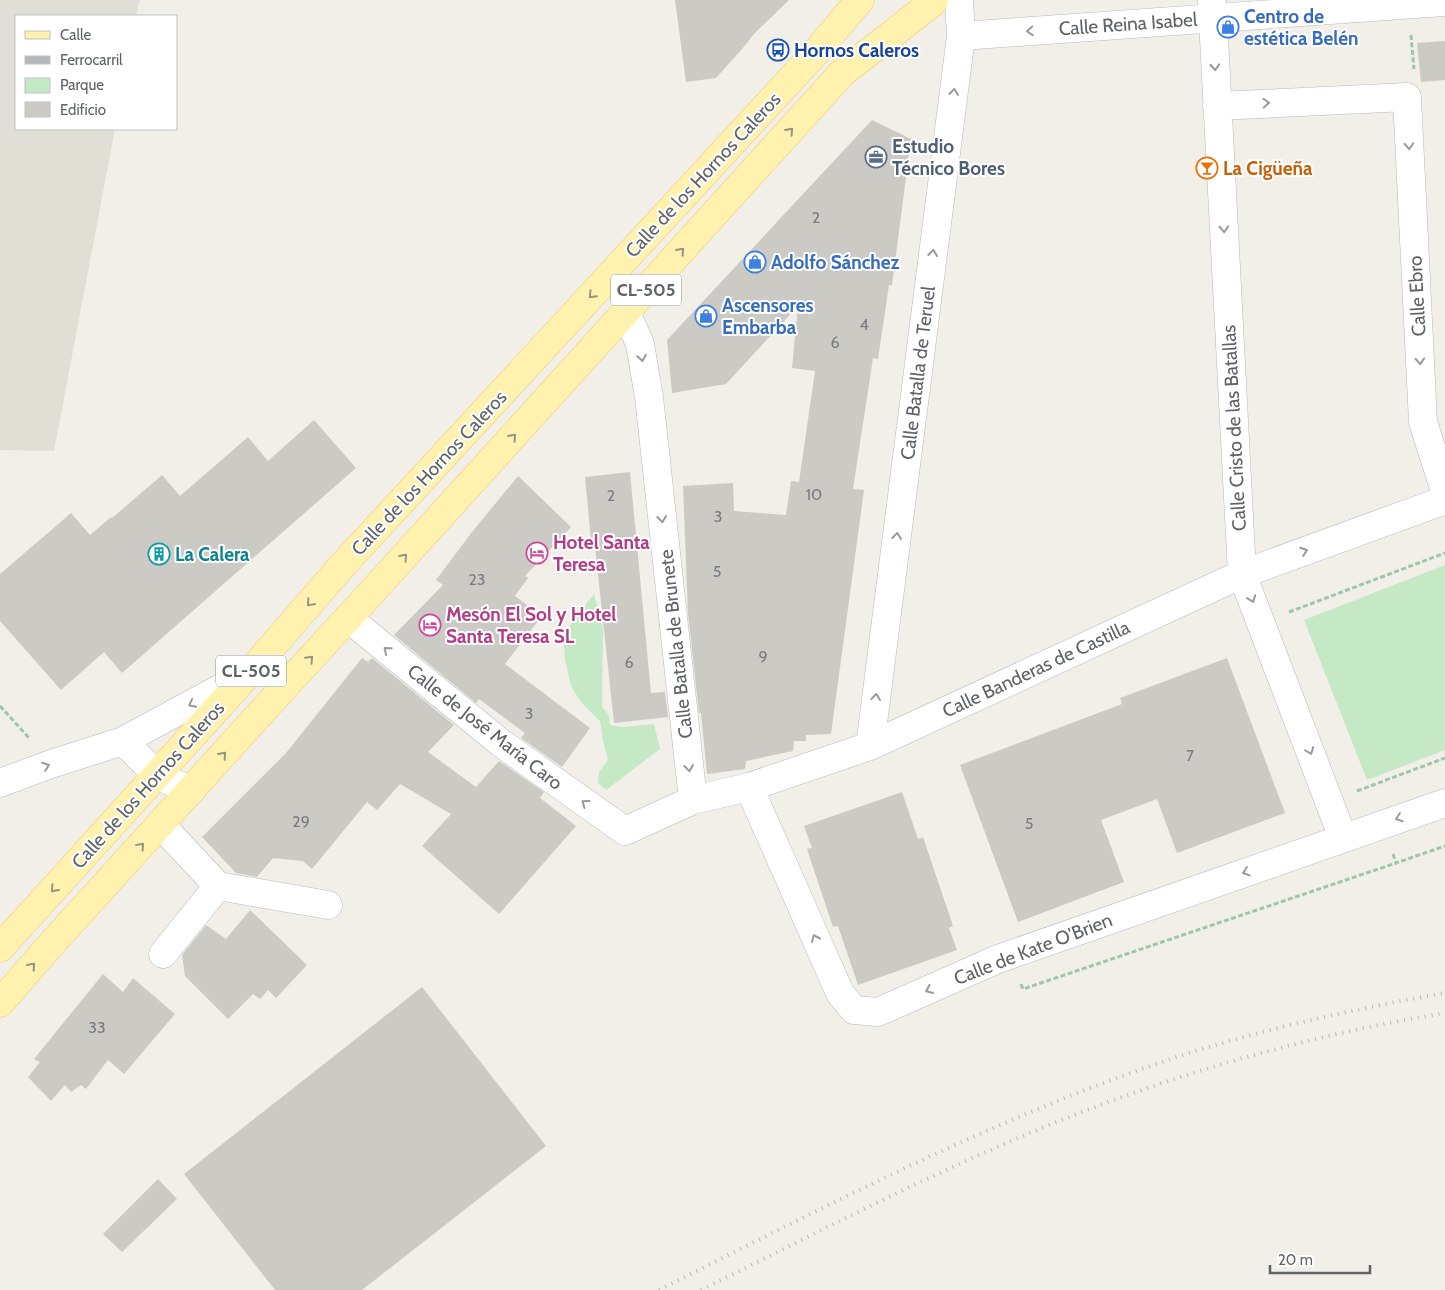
<svg xmlns="http://www.w3.org/2000/svg" width="1445" height="1290" font-family="Cabin,sans-serif">
<style>
.education{fill:#e1ded6}
.green{fill:#c5e8c5}
.building{fill:#cccac5}
.lines{fill:none;stroke-linecap:round;stroke-linejoin:round}
.minor-casing{stroke:#b5b8bc;stroke-width:29}
.major-casing{stroke:#f2c960;stroke-width:29}
.path{stroke:#9cc7a9;stroke-width:3;stroke-dasharray:5 2.5;stroke-linecap:butt}
.minor{stroke:#fff;stroke-width:28}
.major{stroke:#fff2af;stroke-width:28}
.rail{stroke:#b6b7b8;stroke-width:4;stroke-dasharray:1 6;stroke-linecap:butt}
.oneway{stroke:#979a9d}
.oneway2{stroke:#979581}
.labels{text-anchor:middle;dominant-baseline:central;stroke-width:4;stroke-linejoin:round;paint-order:stroke}
.number-label{font-size:16px;fill:#7a7d7f}
.shield{fill:#fff;stroke:#8f9295;stroke-width:1}
.shield-label{font-size:18px;font-weight:bold;fill:#5f6368}
.shop-label{font-size:19px;font-weight:bold;fill:#366cbe;stroke:#fff;text-anchor:start}
.street-label{font-size:19px;fill:#5f6368;stroke:#fff}
.transit-label{font-size:19px;font-weight:bold;fill:#164399;stroke:#fff;text-anchor:start}
.service-label{font-size:19px;font-weight:bold;fill:#4e5e75;stroke:#fff;text-anchor:start}
.food-label{font-size:19px;font-weight:bold;fill:#c56008;stroke:#fff;text-anchor:start}
.hotel-label{font-size:19px;font-weight:bold;fill:#b23c85;stroke:#fff;text-anchor:start}
.culture-label{font-size:19px;font-weight:bold;fill:#0d838f;stroke:#fff;text-anchor:start}
</style>
<rect width="100%" height="100%" fill="#f1efe8"/>
<path class="education" d="M0,0H140L136,16H16V129H115L54,451L0,450Z"/>
<path class="green" d="M1445,565V750L1367,780L1304,620Z
M594,594L603,628L602,707L609,715L610,725L622,727L654,724L660,749L606,790L598,783L599,772L608,760L603,741L600,721L581,702L571,686L565,660L564,644L571,623Z"/>
<path class="building" d="M675,0H789L754,34L742,49L716,78L686,82Z
M1445,41V80L1421,82L1417,43Z
M872,120L911,139L892,285H889L878,359L873,358L853,489L864,490L831,734L806,735V741H794L793,751L746,761L745,769L707,774L701,713H699L688,613L683,486L733,483L734,511L786,515L791,481L799,482L815,371L792,368L798,306L726,384L672,393L667,340Z
M314,420L356,468L122,673L104,652L61,690L0,621V574L71,513L90,535L111,517L112,518L162,475L180,496L248,437L268,461Z
M630,472L651,693L665,692L668,717L614,723L595,547L592,551L585,477Z
M518,476L571,527L525,576L528,578L515,596L542,616L505,664L590,728L562,767L521,738L525,733L479,699L476,703L394,635L443,585L436,580L472,532Z
M362,658L368,662L372,658L454,725L428,752L476,787L499,761L544,792L540,798L576,826L499,914L422,846L451,814L400,784L377,810L367,802L312,869L303,861L273,858L257,877L236,873L202,837L286,753Z
M1227,658L1285,813L1177,853L1157,799L1101,820L1124,882L1018,922L960,765L1122,704L1120,698Z
M902,792L918,839L923,837L953,926L949,928L957,950L858,985L838,926L833,927L807,849L812,848L804,826Z
M250,910L307,965L276,998L268,990L260,999L253,994L228,1019L185,976L182,955L206,925L226,939Z
M103,974L123,992L133,978L175,1014L124,1074L108,1060L86,1089L81,1085L71,1092L65,1085L51,1101L28,1077L40,1062L34,1059Z
M422,987L546,1146L362,1290H275L184,1174Z
M158,1179L177,1199L122,1252L103,1234Z"/>
<g class="lines">
<g class="minor-casing">
<path id="minor" d="M1212,0L1242,574L1343,838
M961,36L1445,2
M1217,106L1407,97L1423,422L1445,491
M626,312L640,344L649,397L693,800
M348,618L501,743L625,831L693,800L749,787L870,746L1242,574L1445,500
M123,741L157,775L191,791
M870,746L961,36L959,0
M0,783L51,764L123,741L247,674
M749,787L840,993L854,1010L878,1012L998,959L1445,803
M160,824L218,886L328,905
M163,954L218,886"/>
</g>
<g class="major-casing">
<path id="major" d="M0,948L250,672L342,566L817,51L860,0
M0,1003L46,950L277,695L371,593L842,73L932,3L934,0"/>
</g>
<path class="path" d="M1411,35L1414,69
M1289,612L1445,553
M0,706L30,739
M1357,791L1445,758
M1393,854L1396,863L1445,846
M1021,984L1023,989L1396,863"/>
<use href="#minor" class="minor"/>
<use href="#major" class="major"/>
<path class="rail" d="M659,1290C832,1203 1004,1113 1189,1053C1273,1027 1359,1008 1445,993
M701,1290C810,1236 918,1180 1030,1133C1163,1077 1303,1036 1445,1013"/>
</g>
<defs><path id="oneway-chevron" d="M-2-3.5L2.5 0L-2 3.5" fill="none" stroke-width="1.6" stroke-linecap="round" stroke-linejoin="round" transform="scale(1.25)"/></defs>
<g class="oneway">
<use href="#oneway-chevron" transform="translate(1030 31) rotate(176)"/>
<use href="#oneway-chevron" transform="translate(1215 67) rotate(87)"/>
<use href="#oneway-chevron" transform="translate(954 92) rotate(-83)"/>
<use href="#oneway-chevron" transform="translate(1266 103) rotate(-3)"/>
<use href="#oneway-chevron" transform="translate(1409 146) rotate(87)"/>
<use href="#oneway-chevron" transform="translate(1224 229) rotate(87)"/>
<use href="#oneway-chevron" transform="translate(933 253) rotate(-83)"/>
<use href="#oneway-chevron" transform="translate(642 358) rotate(81)"/>
<use href="#oneway-chevron" transform="translate(1420 361) rotate(87)"/>
<use href="#oneway-chevron" transform="translate(662 519) rotate(84)"/>
<use href="#oneway-chevron" transform="translate(897 536) rotate(-83)"/>
<use href="#oneway-chevron" transform="translate(1304 551) rotate(-20)"/>
<use href="#oneway-chevron" transform="translate(1252 599) rotate(70)"/>
<use href="#oneway-chevron" transform="translate(387 650) rotate(-141)"/>
<use href="#oneway-chevron" transform="translate(876 697) rotate(-83)"/>
<use href="#oneway-chevron" transform="translate(192 704) rotate(152)"/>
<use href="#oneway-chevron" transform="translate(1310 751) rotate(69)"/>
<use href="#oneway-chevron" transform="translate(46 766) rotate(-20)"/>
<use href="#oneway-chevron" transform="translate(689 768) rotate(84)"/>
<use href="#oneway-chevron" transform="translate(585 803) rotate(-144)"/>
<use href="#oneway-chevron" transform="translate(1399 818) rotate(161)"/>
<use href="#oneway-chevron" transform="translate(1246 872) rotate(161)"/>
<use href="#oneway-chevron" transform="translate(815 938) rotate(-114)"/>
<use href="#oneway-chevron" transform="translate(929 990) rotate(156)"/>
</g>
<g class="oneway2">
<use href="#oneway-chevron" transform="translate(790 131) rotate(-48)"/>
<use href="#oneway-chevron" transform="translate(681 251) rotate(-48)"/>
<use href="#oneway-chevron" transform="translate(592 295) rotate(133)"/>
<use href="#oneway-chevron" transform="translate(513 437) rotate(-48)"/>
<use href="#oneway-chevron" transform="translate(404 557) rotate(-48)"/>
<use href="#oneway-chevron" transform="translate(310 603) rotate(131)"/>
<use href="#oneway-chevron" transform="translate(310 659) rotate(-47)"/>
<use href="#oneway-chevron" transform="translate(223 755) rotate(-48)"/>
<use href="#oneway-chevron" transform="translate(141 846) rotate(-48)"/>
<use href="#oneway-chevron" transform="translate(54 889) rotate(132)"/>
<use href="#oneway-chevron" transform="translate(32 966) rotate(-49)"/>
</g>
<defs>
<g id="shop-ring" transform="scale(1.125)"><circle r="9.5" fill="#fff" stroke="#3f7fe0" stroke-width="1.5"/><path d="M-5-2.5h2.3a2.7 3.5 0 0 1 5.4 0H5L5.5 6h-11ZM-1.5-2.5h3a1.5 2.3 0 0 0-3 0Z" fill="#3f7fe0"/></g>
<g id="bus-ring" transform="scale(1.125)"><circle r="9.5" fill="#fff" stroke="#1a4fb4" stroke-width="1.5"/><path d="M-5-6H5V4H4V6H2V4H-2V6H-4V4H-5ZM-3.5-4V0h7V-4ZM-3.5 1.2v1.5H-2V1.2ZM2 1.2v1.5H3.5V1.2Z" fill="#1a4fb4"/></g>
<g id="office-ring" transform="scale(1.125)"><circle r="9.5" fill="#fff" stroke="#5c6f8a" stroke-width="1.5"/><path d="M-6-3h4V-5.5h4V-3h4V5H-6ZM-1-4.5V-3h2v-1.5ZM-6 0V1H6V0Z" fill="#5c6f8a"/></g>
<g id="bar-ring" transform="scale(1.125)"><circle r="9.5" fill="#fff" stroke="#e8710a" stroke-width="1.5"/><path d="M-6-5H6L.8 .8V4.5H3.5V6h-7V4.5H-.8V.8Z" fill="#e8710a"/></g>
<g id="hotel-ring" transform="scale(1.125)"><circle r="9.5" fill="#fff" stroke="#d1479c" stroke-width="1.5"/><path d="M-6-4.5h1.5V1H6V5H4.5V3h-9V5H-6ZM-4 0a1.8 1.8 0 1 1 3.6 0ZM.5 0V-2.5h3Q6-2.5 6 0Z" fill="#d1479c"/></g>
<g id="building-ring" transform="scale(1.125)"><circle r="9.5" fill="#fff" stroke="#0f9aa8" stroke-width="1.5"/><path d="M-4-6H4V6H1V3H-1V6H-4ZM-2.5-4.3h1.7v1.8h-1.7ZM.8-4.3h1.7v1.8H.8ZM-2.5-1h1.7V.8h-1.7ZM.8-1h1.7V.8H.8Z" fill="#0f9aa8"/></g>
</defs>
<g fill-rule="evenodd">
<use href="#shop-ring" x="1228" y="27"/>
<use href="#bus-ring" x="778" y="50"/>
<use href="#office-ring" x="876" y="157"/>
<use href="#bar-ring" x="1207" y="168"/>
<use href="#shop-ring" x="755" y="262"/>
<use href="#shop-ring" x="706" y="316"/>
<use href="#hotel-ring" x="537" y="553"/>
<use href="#building-ring" x="159" y="554"/>
<use href="#hotel-ring" x="430" y="625"/>
</g>
<g class="labels">
<g class="number-label">
<text x="816" y="217">2</text>
<text x="864" y="324">4</text>
<text x="835" y="342">6</text>
<text x="814" y="494">10</text>
<text x="611" y="495">2</text>
<text x="718" y="516">3</text>
<text x="717" y="571">5</text>
<text x="477" y="579">23</text>
<text x="763" y="656">9</text>
<text x="629" y="662">6</text>
<text x="529" y="713">3</text>
<text x="1190" y="755">7</text>
<text x="301" y="821">29</text>
<text x="1029" y="823">5</text>
<text x="97" y="1027">33</text>
</g>
<g class="shield">
<rect x="611" y="274.5" width="70" height="31" rx="4"/>
<rect x="216" y="655.5" width="70" height="31" rx="4"/>
</g>
<g class="shield-label">
<text x="646" y="290">CL-505</text>
<text x="251" y="671">CL-505</text>
</g>
<g class="shop-label">
<text x="1244" y="16">Centro de<tspan x="1244" dy="22">estética Belén</tspan></text>
<text x="771" y="262">Adolfo Sánchez</text>
<text x="722" y="305">Ascensores<tspan x="722" dy="22">Embarba</tspan></text>
</g>
<g class="street-label">
<text transform="translate(1128 24) rotate(-4)">Calle Reina Isabel</text>
<text transform="translate(703 175) rotate(-47)">Calle de los Hornos Caleros</text>
<text transform="translate(1417 296) rotate(-93)">Calle Ebro</text>
<text transform="translate(918 373) rotate(-83)">Calle Batalla de Teruel</text>
<text transform="translate(1234 428) rotate(-93)">Calle Cristo de las Batallas</text>
<text transform="translate(429 473) rotate(-47)">Calle de los Hornos Caleros</text>
<text transform="translate(676 644) rotate(-96)">Calle Batalla de Brunete</text>
<text transform="translate(1036 669) rotate(-25)">Calle Banderas de Castilla</text>
<text transform="translate(485 727) rotate(38)">Calle de José María Caro</text>
<text transform="translate(148 785) rotate(-48)">Calle de los Hornos Caleros</text>
<text transform="translate(1033 949) rotate(-21)">Calle de Kate O'Brien</text>
</g>
<g class="transit-label">
<text x="794" y="50">Hornos Caleros</text>
</g>
<g class="service-label">
<text x="892" y="146">Estudio<tspan x="892" dy="22">Técnico Bores</tspan></text>
</g>
<g class="food-label">
<text x="1223" y="168">La Cigüeña</text>
</g>
<g class="hotel-label">
<text x="553" y="542">Hotel Santa<tspan x="553" dy="22">Teresa</tspan></text>
<text x="446" y="614">Mesón El Sol y Hotel<tspan x="446" dy="22">Santa Teresa SL</tspan></text>
</g>
<g class="culture-label">
<text x="175" y="554">La Calera</text>
</g>
</g>
<rect x="15" y="15" width="162" height="115" fill="#ffffff" stroke="#bfc1c3"/>
<rect x="25" y="31" width="25" height="8" fill="#fff2af" stroke="#bfc1c3"/>
<text x="60" y="40" font-size="15" fill="#5f6368">Calle</text>
<rect x="25" y="56" width="25" height="8" fill="#b6b7b8" stroke="#bfc1c3"/>
<text x="60" y="65" font-size="15" fill="#5f6368">Ferrocarril</text>
<rect x="25" y="78" width="25" height="15" fill="#c5e8c5" stroke="#bfc1c3"/>
<text x="60" y="90" font-size="15" fill="#5f6368">Parque</text>
<rect x="25" y="102" width="25" height="15" fill="#cccac5" stroke="#bfc1c3"/>
<text x="60" y="115" font-size="15" fill="#5f6368">Edificio</text>
<path d="M1270 1265v8h100v-8" fill="none" stroke="#5f6368" stroke-width="2.5"/>
<text x="1278" y="1265" font-size="15" fill="#5f6368" stroke="#ffffff" stroke-width="4" paint-order="stroke">20 m</text>
</svg>
